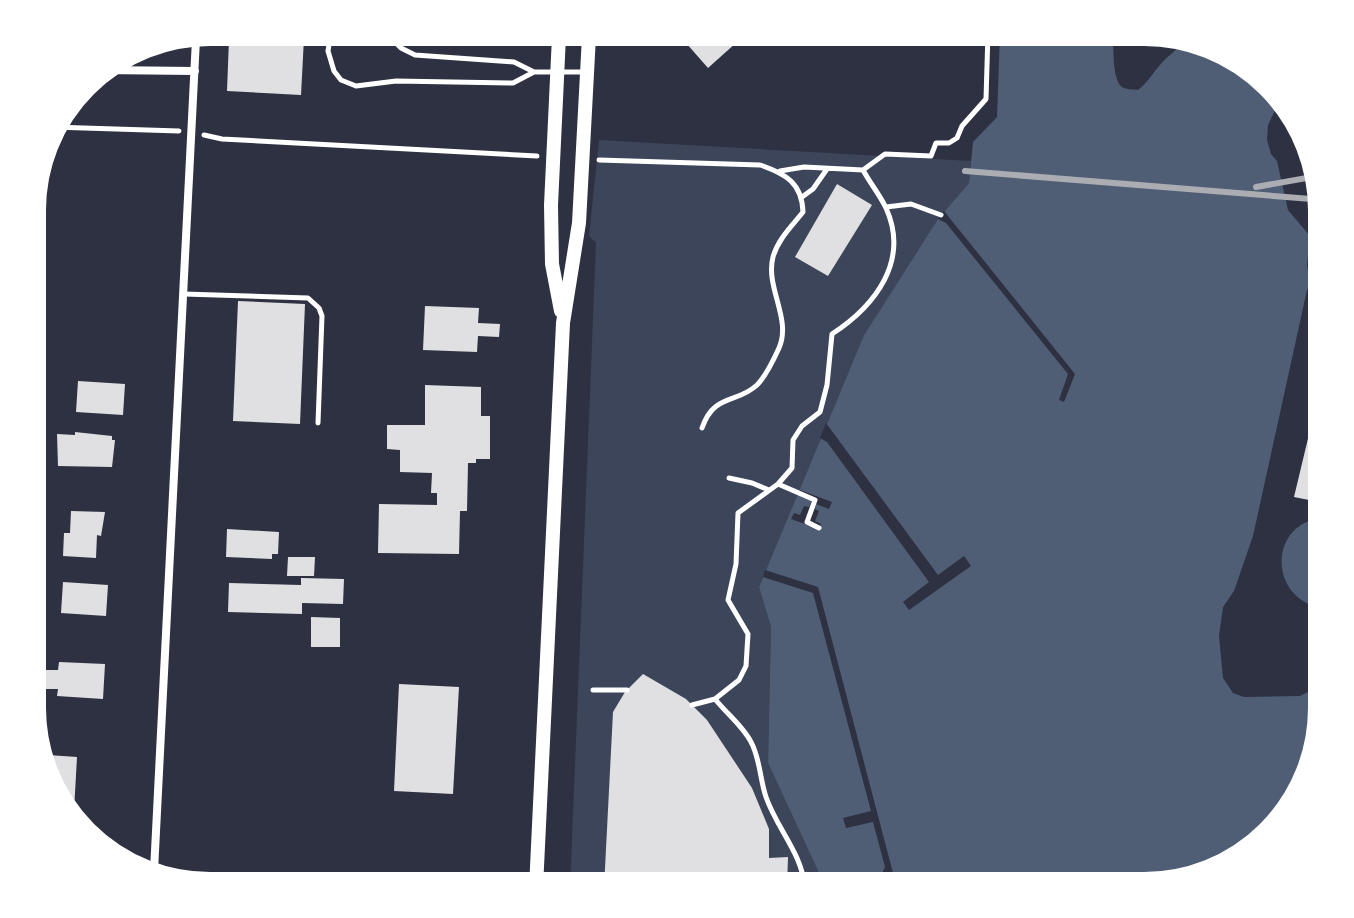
<svg xmlns="http://www.w3.org/2000/svg" width="1354" height="918" font-family="'Fira Sans',sans-serif">
<style>
.green{fill:#3c4559}
.water{fill:#4f5d75}
.pier{fill:#2d3142}
.building{fill:#e0e0e3}
.lines{fill:none;stroke-linecap:round;stroke-linejoin:round}
.path{stroke:#fff;stroke-width:5}
.service{stroke:#fff;stroke-width:5}
.minor{stroke:#fff;stroke-width:8}
.secondary{stroke:#fff;stroke-width:14}
.rail{stroke:#abadb3;stroke-width:6}
.rim{fill:none;stroke:#fff;stroke-width:4}
</style>
<rect width="100%" height="100%" fill="#2d3142"/>
<path class="green" d="M599,140L971,161L969,183L938,219L864,335L759,587L771,627L768,763L826,888H570L596,243L589,236Z"/>
<path class="water" d="M1113,31C1114,44 1111,83 1124,88C1129,90 1134,89 1138,90C1148,82 1152,74 1160,65C1167,56 1177,51 1183,41L1253,67L1280,100L1268,125L1267,140L1271,154L1277,161L1288,210L1310,236L1307,265L1310,286L1307,290L1253,536L1234,591L1223,607L1219,636L1223,678L1233,693L1244,697L1300,696L1324,684V719L1287,817L1224,869L1144,888H826L768,763L771,627L759,587L864,335L938,219L969,183L973,142L997,117L1000,32Z
M1324,518V608C1267,601 1268,521 1324,518Z"/>
<path class="pier" d="M944,211L1075,374L1064,402L1059,400L1068,374L946,223L938,219Z
M826,423L938,575L964,556L971,566L909,610L903,602L929,582L827,442L820,438Z
M800,490L832,502L829,509L816,504L815,509L819,511L815,521L821,524L819,529L791,519L794,513L800,515L804,506L809,507L812,500L798,494Z
M765,570L818,587L893,873L888,882L890,888H883L880,878L885,867L873,822L846,828L843,818L871,811L813,593L763,577Z"/>
<path class="building" d="M746,34L708,68L679,35Z
M510,36V43L435,39V37Z
M304,38L301,95L227,91L229,39Z
M345,38H375V42L345,41Z
M1304,128L1305,130L1312,154L1295,141Z
M837,184L872,205L828,276L795,257Z
M238,301L305,304L300,424L233,421Z
M425,306L479,308L478,323L500,324L499,337L478,336L477,352L423,350Z
M78,381L125,384L123,415L76,412Z
M425,385L481,387V416H490V459H476V463H468L467,511H460L459,554L378,553L379,504L437,505V493H431L432,473L400,472V450L387,449V425H425Z
M1316,405L1324,406V503L1294,497Z
M75,432L112,436V440H115L112,467L58,466L57,434L75,435Z
M71,511L105,512L101,536L97,535L96,558L63,556L64,533H70Z
M227,529L279,532L278,554H272V559L226,557Z
M288,557H315L314,576H287Z
M301,578L344,579L343,604L302,603V614L228,612L229,583L301,585Z
M63,582L108,585L106,616L61,613Z
M311,617L340,618V647H311Z
M59,662L105,664L103,699L57,696L58,689H45L46,670H58Z
M643,674L686,699L707,720L752,788L769,829V858L788,857L787,888H604L613,712L625,692Z
M399,684L459,687L453,794L394,791Z
M36,744L48,745V755L77,757L74,811H66L54,798Z"/>
<g class="lines">
<path class="path" d="M52,127L179,131
M204,135L222,139L537,156
M599,160L760,165C786,174 802,183 803,212C792,226 778,239 773,257C765,287 792,319 779,348C774,359 766,376 757,385C737,404 714,393 702,428
M780,171L804,167L863,170
M802,197L813,189L827,169
M886,207L911,204L941,215
M729,478L752,483L769,490
M778,484L815,500L807,522L819,528
M593,690H627
M715,699L739,680L746,666L748,634L728,600L736,564L738,513L778,484L792,468L793,440L802,426L820,412L827,385L832,334C875,306 910,261 886,208C880,195 870,183 863,170L885,154L931,156L936,143H949L957,138L962,126L986,99L988,32
M692,705L715,699C726,713 743,726 751,742C760,758 760,780 766,797C777,829 802,853 805,888"/>
<path class="service" d="M330,38L328,51L334,71L341,80L356,86L396,81L513,83L534,72L514,62L415,55L401,48L390,37
M534,72H586
M184,294L308,298L319,308L322,316L318,423"/>
<path class="minor" d="M100,70L195,71
M154,871L196,39"/>
<path class="secondary" d="M559,36L551,205L552,264L561,311
M536,888L563,323L579,223L589,36"/>
<path class="rail" d="M965,171L1324,200
M1256,187L1318,176"/>
</g>
<path d="M0 0H1354V918H0ZM210 44H1144A166 166 0 0 1 1310 210V708A166 166 0 0 1 1144 874H210A166 166 0 0 1 44 708V210A166 166 0 0 1 210 44Z" fill="#fff" fill-rule="evenodd"/>
<path class="rim" d="M210 44H1144A166 166 0 0 1 1310 210V708A166 166 0 0 1 1144 874H210A166 166 0 0 1 44 708V210A166 166 0 0 1 210 44Z"/>
</svg>
